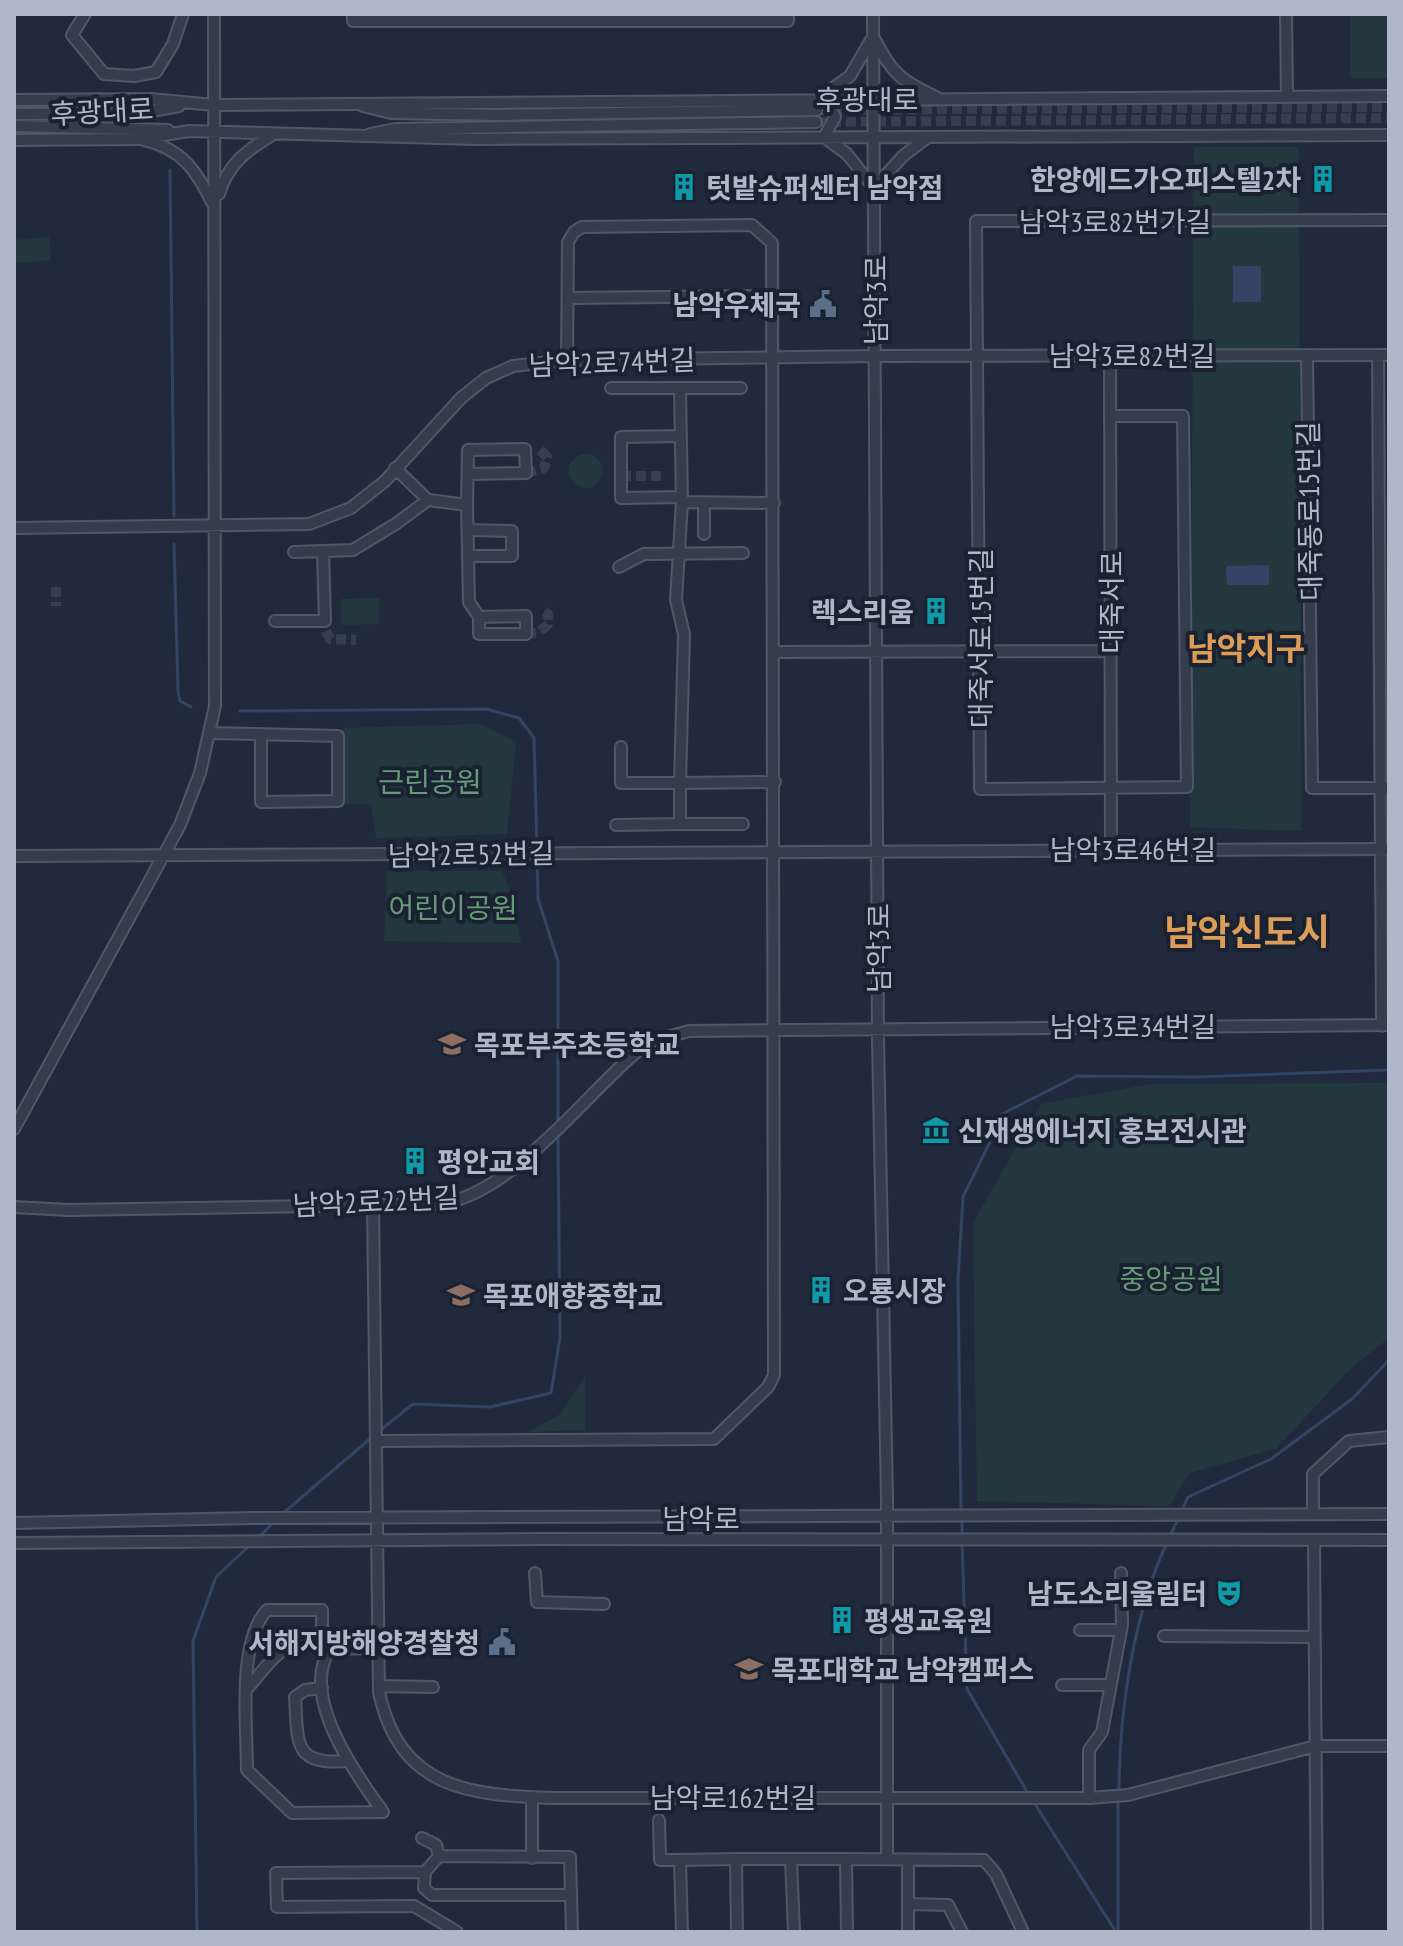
<svg xmlns="http://www.w3.org/2000/svg" width="1403" height="1946" font-family="'PT Sans Narrow','Noto Sans KR',sans-serif">
<style>
.green{fill:#23383e}
.water{fill:#344465}
.lines{fill:none;stroke-linecap:round;stroke-linejoin:round}
.stream{stroke:#344465;stroke-width:3}
.minor-tunnel{stroke:#363f52;stroke-width:10;stroke-dasharray:10 5;stroke-linecap:butt}
.minor-casing{stroke:#505768;stroke-width:14}
.minor{stroke:#353d4d;stroke-width:10}
.labels{text-anchor:middle;dominant-baseline:central;stroke-width:8;stroke-linejoin:round;paint-order:stroke}
.street-label{font-size:28px;fill:#b0b7c9;stroke:#1a2232}
.poi-label{font-size:28px;font-weight:bold;fill:#b0b7c9;stroke:#1a2232;text-anchor:start}
.park-label{font-size:28px;fill:#669b77;stroke:#1a2232}
.quarter-label{font-size:32px;font-weight:bold;fill:#db9d58;stroke:#1a2232}
.district-label{font-size:36px;font-weight:bold;fill:#db9d58;stroke:#1a2232}
</style>
<rect width="100%" height="100%" fill="#212a3d"/>
<path class="green" d="M1350,14H1389V78H1350Z
M1194,147H1299L1301,831L1190,827Z
M49,237L51,260L14,263V240Z
M569 471a17 17 0 1 1 34 0a17 17 0 1 1-34 0Z
M379,598V624L341,625V599Z
M480,724L516,742L507,834L376,838L371,804H344L343,728Z
M387,871H502L515,902L521,943L384,941Z
M1387,1083L1389,1338L1350,1369L1277,1448L1190,1473L1169,1506L977,1501L973,1223L1041,1104L1151,1084Z
M585,1377V1430L529,1432L560,1414Z"/>
<path class="water" d="M1233,266H1261V302H1233Z
M1269,565V585H1227L1226,566Z"/>
<g class="lines">
<path class="stream" d="M170,170L174,516
M174,544L178,691L180,701L191,707
M240,711L486,709L519,718L534,738L537,849
M537,857L538,899L558,961V1126
M378,1432L413,1404L490,1407L551,1393L560,1338L558,1134
M1182,1510L1188,1497L1271,1459L1352,1399L1389,1360
M961,1511L958,1279L963,1197L989,1144L996,1117L1077,1076L1197,1077L1389,1070
M281,1515L372,1437
M962,1519V1535
M1170,1536L1179,1517
M258,1538L275,1521
M962,1543L967,1689L1029,1795
M1119,1792C1119,1714 1133,1614 1167,1543
M1033,1801L1116,1932
M197,1932L193,1641L216,1577L249,1546
M1118,1932V1800"/>
<path class="minor-tunnel" d="M817,110L1389,107
M816,122L1389,118
M526,473L544,468L547,457L540,450
M621,476H661
M56,587V606
M326,631L330,639L356,640
M526,634L537,633L548,625V614L540,609"/>
<g class="minor-casing">
<path id="minor" d="M85,14L72,35L104,74L134,76L156,72L173,44L183,14
M353,14V21H788V14
M873,14L878,1039L887,1498V1858
M1286,14L1287,97
M875,40C892,74 902,81 936,97
M819,98L850,76L871,40
M14,100L151,99L214,105L1389,96
M819,100L829,104L835,117L824,137L847,154L874,188L903,156L928,137
M363,106L391,113L500,115L817,110
M14,114L141,113L179,106
M14,126L168,130
M370,134L395,129L816,122
M14,140L138,139L189,131L475,139L1389,135
M144,140C182,149 196,170 213,204
M219,194C228,164 246,151 272,135
M568,298L773,296
M1307,355L1312,788H1387
M1378,355L1382,1026
M1110,356L1111,849
M611,388H741
M680,388L682,502L676,600L684,634L680,783L775,782
M1110,416H1183L1187,787L980,789L976,221L1389,220
M679,436L621,437V498L681,497
M395,468L428,500L467,505L469,602L479,617V634H526V616L479,617
M682,502L774,503
M467,505L468,450L525,449L526,473L468,474
M14,528L309,524L351,508L385,481L461,398L486,378L513,366L567,360L875,356L1389,355
M468,530L512,531V556H468
M704,534V503
M294,552L353,550L397,523L428,500
M619,567L644,554L743,553
M275,621H325L323,551
M775,652L1111,651
M210,733L338,736V801L261,802V737
M680,824H743
M616,825L680,824V783H621V747
M14,856L1389,849
M14,1129L180,825L200,773L215,706L214,14
M373,1204L379,1692C400,1790 470,1795 554,1798H1089L1128,1795L1316,1746H1389
M14,1207L68,1210L437,1204C510,1198 584,1095 640,1049L653,1041L689,1031L1389,1025
M378,1441L714,1439L768,1387L774,1375L772,243L752,225L582,227L574,232L568,242L567,360
M1313,1514V1474L1349,1441L1389,1437
M14,1523L253,1518L1389,1514
M1314,1542L1317,1932
M14,1543L538,1539L1389,1540
M535,1573L537,1602L604,1604
M1080,1630H1121
M1164,1636L1315,1637
M330,1649C299,1696 356,1775 383,1812L292,1813L247,1770C247,1726 237,1642 267,1610H322V1637L330,1649L377,1648
M1062,1685H1111
M379,1686L433,1687
M322,1688L305,1690L295,1697C298,1740 292,1766 346,1761
M247,1689C271,1661 282,1640 322,1637
M1089,1798V1750L1102,1732L1122,1625L1121,1573
M659,1820L660,1860H680
M422,1838L436,1845L439,1856
M532,1858V1797
M908,1860V1932
M425,1872L424,1888L432,1895H571
M908,1904L948,1905L962,1932
M457,1932L414,1906L277,1907L276,1873L425,1872L439,1856L570,1857L572,1932
M682,1932L680,1860L736,1859
M737,1932L736,1859H791
M794,1932L791,1859H846
M847,1932L846,1859L984,1860L996,1874L1023,1932"/>
</g>
<use href="#minor" class="minor"/>
</g>
<defs>
<g id="building-bare" transform="scale(2.16)"><path d="M-4-6H4V6H1V3H-1V6H-4ZM-2.5-4.3h1.7v1.8h-1.7ZM.8-4.3h1.7v1.8H.8ZM-2.5-1h1.7V.8h-1.7ZM.8-1h1.7V.8H.8Z" fill="#0f9aa8" stroke="#1a2232" stroke-width="2.5" paint-order="stroke"/></g>
<g id="civic-bare" transform="scale(2.16)"><path d="M-.6-6.5H3V-4.5H.6V-3L4-1V1h2V6H-6V1h2V-1L-.6-3ZM-1.2 2.5V6h2.4V2.5Z" fill="#5c6f8a" stroke="#1a2232" stroke-width="2.5" paint-order="stroke"/></g>
<g id="school-bare" transform="scale(2.16)"><path d="M0-5L7-2L0 1L-7-2ZM-4 1L0 2.5L4 1V4Q0 6-4 4Z" fill="#8d6e63" stroke="#1a2232" stroke-width="2.5" paint-order="stroke"/></g>
<g id="museum-bare" transform="scale(2.16)"><path d="M0-6L6-3V-2H-6V-3ZM-5-1h2V3h-2ZM-1-1h2V3h-2ZM3-1h2V3H3ZM-6 4H6V6H-6Z" fill="#0f9aa8" stroke="#1a2232" stroke-width="2.5" paint-order="stroke"/></g>
<g id="theatre-bare" transform="scale(2.16)"><path d="M-5-5.5Q0-4 5-5.5V0Q5 5 0 6Q-5 5-5 0ZM-3.3-2.5H-1v1.5H-3.3ZM1-2.5H3.3v1.5H1ZM-2.8 1Q0 5.5 2.8 1Z" fill="#0f9aa8" stroke="#1a2232" stroke-width="2.5" paint-order="stroke"/></g>
<g id="university-bare" transform="scale(2.16)"><path d="M0-5L7-2L0 1L-7-2ZM-4 1L0 2.5L4 1V4Q0 6-4 4Z" fill="#8d6e63" stroke="#1a2232" stroke-width="2.5" paint-order="stroke"/></g>
</defs>
<g fill-rule="evenodd">
<use href="#building-bare" x="1323" y="179"/>
<use href="#building-bare" x="684" y="187"/>
<use href="#civic-bare" x="823" y="304"/>
<use href="#building-bare" x="936" y="611"/>
<use href="#school-bare" x="452" y="1044"/>
<use href="#museum-bare" x="936" y="1130"/>
<use href="#building-bare" x="415" y="1161"/>
<use href="#building-bare" x="821" y="1290"/>
<use href="#school-bare" x="461" y="1295"/>
<use href="#theatre-bare" x="1229" y="1593"/>
<use href="#building-bare" x="842" y="1620"/>
<use href="#civic-bare" x="502" y="1642"/>
<use href="#university-bare" x="749" y="1669"/>
</g>
<g class="labels">
<g class="street-label">
<text x="867" y="99">후광대로</text>
<text transform="translate(102 111) rotate(-3)">후광대로</text>
<text x="1115" y="221">남악3로82번가길</text>
<text transform="translate(875 300) rotate(-90)">남악3로</text>
<text x="1132" y="355">남악3로82번길</text>
<text transform="translate(612 362) rotate(-2)">남악2로74번길</text>
<text transform="translate(1309 511) rotate(-91)">대죽동로15번길</text>
<text transform="translate(1111 602) rotate(-90)">대죽서로</text>
<text transform="translate(980 638) rotate(-90)">대죽서로15번길</text>
<text x="1133" y="849">남악3로46번길</text>
<text transform="translate(471 854) rotate(-1)">남악2로52번길</text>
<text transform="translate(878 948) rotate(-90)">남악3로</text>
<text x="1133" y="1026">남악3로34번길</text>
<text transform="translate(376 1201) rotate(-3)">남악2로22번길</text>
<text x="701" y="1518">남악로</text>
<text x="733" y="1797">남악로162번길</text>
</g>
<g class="poi-label">
<text x="1301" y="179" text-anchor="end">한양에드가오피스텔2차</text>
<text x="706" y="187">텃밭슈퍼센터 남악점</text>
<text x="801" y="304" text-anchor="end">남악우체국</text>
<text x="914" y="611" text-anchor="end">렉스리움</text>
<text x="474" y="1044">목포부주초등학교</text>
<text x="958" y="1130">신재생에너지 홍보전시관</text>
<text x="437" y="1161">평안교회</text>
<text x="843" y="1290">오룡시장</text>
<text x="483" y="1295">목포애향중학교</text>
<text x="1207" y="1593" text-anchor="end">남도소리울림터</text>
<text x="864" y="1620">평생교육원</text>
<text x="480" y="1642" text-anchor="end">서해지방해양경찰청</text>
<text x="771" y="1669">목포대학교 남악캠퍼스</text>
</g>
<g class="park-label">
<text x="430" y="781">근린공원</text>
<text x="453" y="907">어린이공원</text>
<text x="1171" y="1278">중앙공원</text>
</g>
<g class="quarter-label">
<text x="1246" y="648">남악지구</text>
</g>
<g class="district-label">
<text x="1247" y="931">남악신도시</text>
</g>
</g>
<rect width="1403" height="1946" fill="none" stroke="#b0b7c9" stroke-width="32"/>
</svg>
